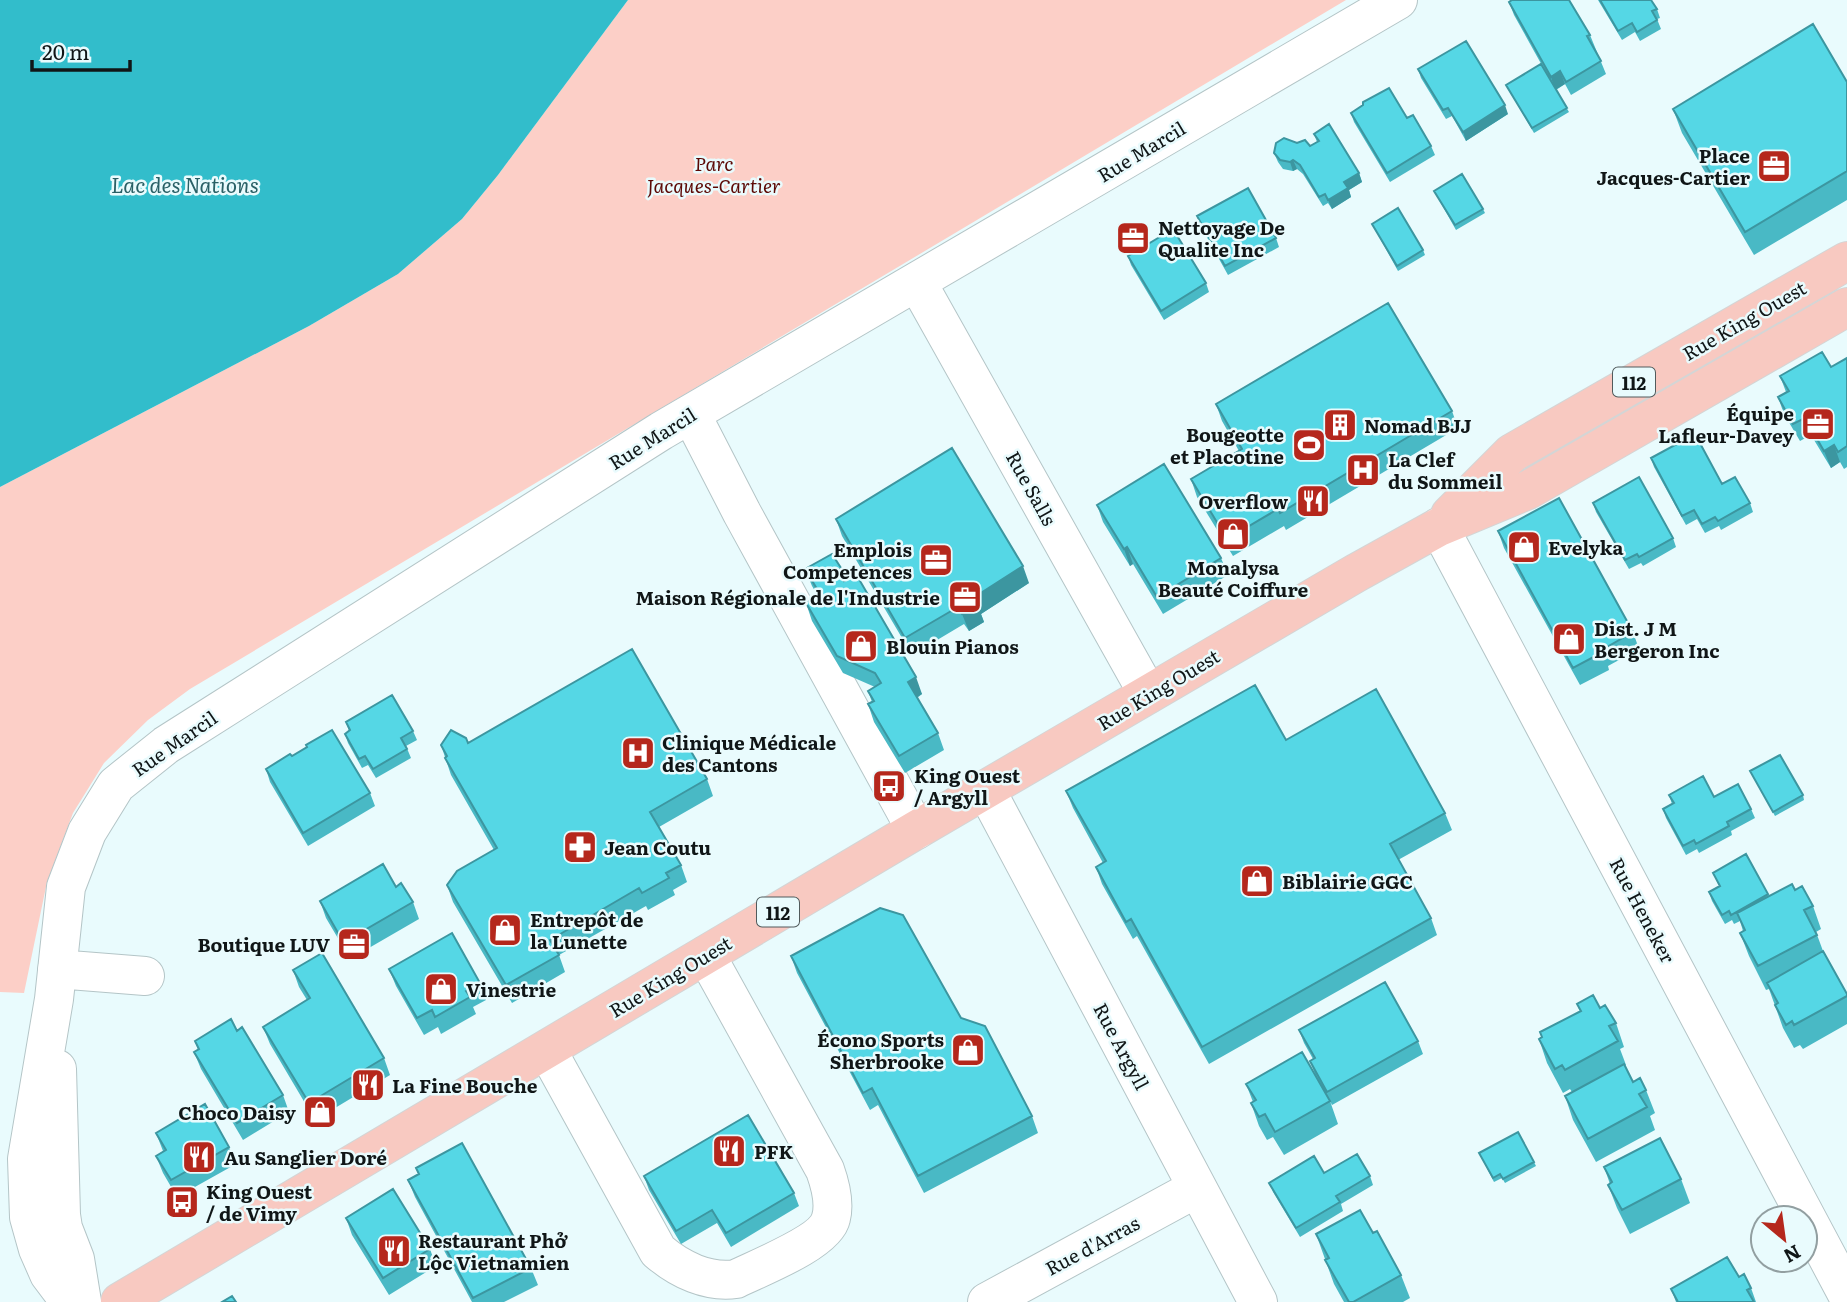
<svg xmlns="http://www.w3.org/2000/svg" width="1847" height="1302" font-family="Literata,serif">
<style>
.green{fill:#fccfc7}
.water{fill:#32bdcb}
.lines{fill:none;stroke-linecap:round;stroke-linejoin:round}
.minor-casing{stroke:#b4c5c7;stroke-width:40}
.major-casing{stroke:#d4d5d5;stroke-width:40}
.minor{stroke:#fff;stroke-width:38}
.major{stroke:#f8c9c1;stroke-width:38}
.wall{fill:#49b9c5}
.shaded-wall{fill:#3c96a0}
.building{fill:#55d7e5;stroke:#3c96a0;stroke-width:2}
.labels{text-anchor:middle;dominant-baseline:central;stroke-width:5;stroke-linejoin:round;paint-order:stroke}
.shield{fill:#e9fbfd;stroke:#515b5c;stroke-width:2}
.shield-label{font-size:18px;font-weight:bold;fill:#101617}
.street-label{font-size:19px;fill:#101617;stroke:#e9fbfd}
.poi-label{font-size:19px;font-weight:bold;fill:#101617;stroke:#e9fbfd;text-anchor:start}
.park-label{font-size:19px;font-style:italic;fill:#5c0804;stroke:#e9fbfd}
.water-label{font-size:21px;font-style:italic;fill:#296066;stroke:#e9fbfd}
</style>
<rect width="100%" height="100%" fill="#e9fbfd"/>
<path class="green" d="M628,0H1346L190,689L148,720L104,763L73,813L47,882L24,993L0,992V487L309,326L398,274L462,219L498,175Z"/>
<path class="water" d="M0,0H628L498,175L462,219L398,274L309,326L0,487Z"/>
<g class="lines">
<g class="minor-casing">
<path id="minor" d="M917,282L1148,694
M691,414L742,513L916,830
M1439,527L1847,1294
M986,790L1258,1302
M57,969L145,976
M547,1050L658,1251C680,1270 708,1283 736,1279C758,1268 826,1242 831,1218C835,1203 830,1184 825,1170L706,955
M57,1069L61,1215L63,1228L75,1259L82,1302
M70,1302L49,1274L38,1249L29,1217L27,1159L54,999L66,887L87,832L116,785L166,745L661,431L1398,0
M987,1302L1197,1188"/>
</g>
<g class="major-casing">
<path id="major" d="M1450,515L1512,453L1847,261
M120,1302L916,830L1356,573L1439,527L1528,490L1847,307"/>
</g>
<use href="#minor" class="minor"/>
<use href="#major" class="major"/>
</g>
<path class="wall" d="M1598,0H1651L1657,9L1660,18L1657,19L1661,29L1640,41L1635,32L1622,40Z
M1509,2L1590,35L1606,74L1571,95L1565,84L1556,90L1569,112L1534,133L1506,85L1544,69L1514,15Z
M1418,69L1508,114L1466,141L1452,116L1446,119L1421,78Z
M1847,82V200L1754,255L1682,133L1673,109Z
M1351,113L1431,146L1435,155L1390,182L1354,122Z
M1314,134L1359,173L1362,182L1349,190L1351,197L1332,209L1328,203L1323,206L1303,174L1297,169L1293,171L1283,169L1278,162L1274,153L1297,143L1310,146L1317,142Z
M1434,191L1483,209L1485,213L1456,230Z
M1197,216L1276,238L1279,247L1228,275L1200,225Z
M1372,224L1423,250L1425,255L1398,271Z
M1128,256L1206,283L1209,292L1164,320L1131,265Z
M1847,358V467L1844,469L1840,462L1831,468L1811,435L1800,441L1784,414L1778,397L1786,392L1780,376L1831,367Z
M1216,404L1452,411L1458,428L1286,530L1284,526L1233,556L1197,497L1191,479L1239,451L1222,421Z
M1651,458L1722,484L1750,503L1753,512L1721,530L1719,526L1705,533L1697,519L1686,525L1654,467Z
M1593,503L1673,538L1676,547L1643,566L1641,563L1629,569L1596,512Z
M1097,505L1221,558L1228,575L1163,614L1133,564L1130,566L1103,522Z
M836,519L1029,583L981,614L984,622L969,631L964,624L912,655L842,536Z
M1498,531L1633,632L1639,649L1608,666L1609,670L1580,685L1504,548Z
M841,568L845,580L922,694L917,698L938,733L944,750L905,773L874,722L868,704L872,702L868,691L875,687L843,673L812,621L806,603L818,596L812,586L805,569Z
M346,722L413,731L417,740L406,746L411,758L376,778L368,765L362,768L348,743L345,734L349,731Z
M1286,740L1445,813L1452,830L1398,860L1431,918L1437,935L1209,1064L1137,936L1133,939L1102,884L1096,867L1103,863L1073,808L1066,791Z
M468,743L707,779L713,796L659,827L681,865L687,882L673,890L675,895L648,910L646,906L559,955L565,972L512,1003L453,902L447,885L494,850L451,775L441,745Z
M292,756L370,793L375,806L308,846L270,782L266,769Z
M1750,771L1803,795L1804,800L1775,816Z
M1669,795L1714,797L1751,809L1755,818L1731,831L1732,835L1699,853L1697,849L1686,855L1666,818L1663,809L1672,804Z
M1713,873L1768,894L1769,896L1795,890L1813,906L1821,929L1816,932L1823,951L1847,994V1024L1803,1049L1800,1045L1794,1048L1783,1028L1769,989L1766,990L1749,956L1740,933L1743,931L1740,921L1734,924L1732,920L1725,924L1712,901L1709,892L1719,886Z
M396,887L413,902L419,919L362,952L360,950L349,957L326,918L320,901Z
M791,956L961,1018L1032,1116L1038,1133L924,1193L878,1105L870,1110L797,973Z
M389,969L480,983L486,1000L473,1007L476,1014L441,1034L438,1027L424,1035L396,986Z
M293,970L384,1058L390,1075L315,1120L270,1044L263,1027L307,1000L299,987Z
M1577,1004L1600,1008L1616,1023L1624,1047L1620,1049L1626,1065L1625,1066L1633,1082L1646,1090L1655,1113L1650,1116L1655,1130L1596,1162L1573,1120L1565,1096L1572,1092L1570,1089L1563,1093L1547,1063L1539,1039L1580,1012Z
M1299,1030L1418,1041L1423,1054L1332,1105L1330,1101L1338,1124L1284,1155L1273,1137L1267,1140L1259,1126L1251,1103L1253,1102L1246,1084L1315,1074L1310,1061L1313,1059L1304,1043Z
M195,1041L283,1095L289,1112L243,1140L201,1069L194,1052L198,1050Z
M156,1133L229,1147L236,1164L177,1197L163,1173L156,1156L163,1151Z
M1479,1153L1534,1162L1536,1166L1505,1183L1502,1178L1494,1182Z
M1604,1167L1681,1179L1690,1203L1630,1234L1617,1208L1608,1185L1610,1184Z
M416,1168L531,1268L538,1285L504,1302H472L415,1197L408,1180L418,1174Z
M1324,1173L1370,1176L1373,1185L1341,1204L1343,1211L1300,1237L1273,1192L1269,1183Z
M644,1176L794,1193L799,1206L731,1247L717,1223L681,1244L649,1190Z
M346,1218L430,1249L436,1266L389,1295L352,1235Z
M1373,1233L1401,1275L1410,1298L1403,1302H1344L1334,1284L1316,1234Z
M1739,1277L1751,1288L1756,1302H1676L1671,1289Z"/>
<path class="shaded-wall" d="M1560,71L1565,84L1555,90L1551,77Z
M1505,105L1508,114L1466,141L1463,132Z
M1293,160L1297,169L1293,171L1290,162Z
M1359,173L1362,182L1349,190L1351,197L1332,209L1328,200L1344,182Z
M1834,445L1840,462L1831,468L1824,451Z
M1127,547L1133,564L1130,566L1124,549Z
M1023,566L1029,583L981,614L984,622L969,631L962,614L973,598Z
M916,677L922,694L914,699L908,682Z"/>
<path class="building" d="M1512,0H1569L1590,35L1587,36L1601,61L1566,82L1560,71L1551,77L1509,2Z
M1600,0H1651L1657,9L1652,11L1657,20L1637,32L1632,23L1618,31Z
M1813,24L1847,82V171L1745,232L1673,109Z
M1466,41L1505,105L1463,132L1448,108L1443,110L1418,69Z
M1541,64L1567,108L1532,128L1506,85Z
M1389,88L1407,118L1413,115L1431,146L1387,173L1351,113L1363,105V102Z
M1329,124L1359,173L1344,182L1348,188L1328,200L1325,194L1319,197L1300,165L1293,160L1290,162L1280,160L1274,153L1276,143L1284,138L1297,143L1305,140L1310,146L1319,141L1314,134Z
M1462,174L1483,209L1455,225L1434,191Z
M1248,188L1276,238L1225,266L1197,216Z
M1398,208L1423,250L1397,266L1372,224Z
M1173,229L1206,283L1161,311L1128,256Z
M1388,303L1452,411L1280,513L1278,509L1227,539L1191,479L1242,449L1216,404Z
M1822,352L1831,367L1847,358V446L1838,452L1834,445L1824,451L1805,418L1793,424L1778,397L1789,391L1780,376Z
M1695,434L1722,484L1735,477L1750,503L1718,521L1715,517L1702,524L1694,510L1682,516L1651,458Z
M952,448L1023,566L973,598L978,605L962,614L958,607L905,638L836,519Z
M1164,464L1221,558L1157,597L1127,547L1124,549L1097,505Z
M1639,477L1673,538L1639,557L1637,554L1625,560L1593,503Z
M1559,498L1633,632L1602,650L1603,652L1573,668L1498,531Z
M832,554L841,568L838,570L844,581L856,574L916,677L908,682L938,733L899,756L868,704L874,701L868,691L881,683L875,673L837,656L806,603L820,594L805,569Z
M632,649L707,779L650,812L681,865L666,873L669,878L642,893L639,888L550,940L559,955L506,985L447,885L457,871L497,848L445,758L447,756L441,745L451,730L466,738L468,743Z
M1255,685L1286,740L1376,689L1445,813L1390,844L1431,918L1202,1047L1131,919L1126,922L1096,867L1106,861L1066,791Z
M392,695L413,731L401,738L407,749L373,769L365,756L359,759L345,734L350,730L346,722Z
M332,730L370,793L303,833L266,769L290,754L292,756L307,747L306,745Z
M1780,755L1803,795L1773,812L1750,771Z
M1703,776L1714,797L1738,784L1751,809L1727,822L1729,826L1696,844L1694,840L1683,846L1663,809L1674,803L1669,795Z
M1746,854L1768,894L1731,915L1729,911L1722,915L1709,892L1720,886L1713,873Z
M383,864L396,887L401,883L413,902L356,935L354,933L342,940L320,901Z
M1792,884L1795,890L1802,886L1813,906L1804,910L1817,935L1758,966L1740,933L1745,930L1737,913Z
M880,908L903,915L961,1018L985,1026L1032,1116L918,1176L872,1088L863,1093L791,956Z
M452,933L480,983L466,991L470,997L435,1017L432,1010L417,1018L389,969Z
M1823,951L1847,994V996L1794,1025L1792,1021L1786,1025L1775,1005L1778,1003L1767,983Z
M322,953L384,1058L309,1103L263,1027L310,998L293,970Z
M1385,982L1418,1041L1327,1092L1310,1061L1315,1058L1299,1030Z
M1593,995L1600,1008L1605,1005L1616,1023L1609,1026L1618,1041L1565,1070L1562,1065L1555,1069L1539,1039L1542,1037L1540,1032L1581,1011L1577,1004Z
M231,1019L237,1031L242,1027L283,1095L237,1123L194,1052L199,1049L195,1041Z
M1302,1052L1330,1101L1275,1132L1265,1114L1259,1117L1251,1103L1256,1100L1246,1084Z
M1624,1064L1633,1082L1640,1078L1646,1090L1639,1094L1647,1107L1588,1139L1565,1096Z
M205,1104L229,1147L171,1180L156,1156L166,1150L156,1133Z
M748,1115L794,1193L726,1233L712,1210L676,1231L644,1176Z
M1518,1132L1534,1162L1503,1179L1500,1174L1493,1178L1479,1153Z
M1660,1138L1681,1179L1622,1210L1608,1185L1612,1182L1604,1167Z
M462,1143L531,1268L473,1298L408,1180L419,1174L416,1168Z
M1357,1154L1370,1176L1336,1196L1340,1202L1296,1228L1269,1183L1314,1156L1324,1173Z
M393,1189L430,1249L383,1278L346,1218Z
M1360,1210L1373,1233L1377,1231L1401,1275L1353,1302H1349L1325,1260L1329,1258L1316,1234Z
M1727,1257L1739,1277L1744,1274L1751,1288L1747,1290L1754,1302H1678L1671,1289Z
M232,1296L236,1302H222Z"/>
<defs>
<g id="office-square" transform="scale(1.75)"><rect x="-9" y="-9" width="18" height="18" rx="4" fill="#b5271c" stroke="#e9fbfd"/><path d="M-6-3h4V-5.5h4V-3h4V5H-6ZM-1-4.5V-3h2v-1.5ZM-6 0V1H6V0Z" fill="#fff"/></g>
<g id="building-square" transform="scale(1.75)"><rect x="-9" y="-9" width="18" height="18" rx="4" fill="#b5271c" stroke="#e9fbfd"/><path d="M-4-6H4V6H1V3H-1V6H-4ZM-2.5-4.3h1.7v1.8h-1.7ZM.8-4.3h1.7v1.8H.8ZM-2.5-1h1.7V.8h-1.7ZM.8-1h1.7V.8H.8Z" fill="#fff"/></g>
<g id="stadium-square" transform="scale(1.75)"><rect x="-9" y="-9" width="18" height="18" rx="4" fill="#b5271c" stroke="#e9fbfd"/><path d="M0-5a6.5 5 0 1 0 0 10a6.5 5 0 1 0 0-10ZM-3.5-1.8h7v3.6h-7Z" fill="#fff"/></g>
<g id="hospital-square" transform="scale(1.75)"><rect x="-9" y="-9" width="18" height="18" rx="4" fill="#b5271c" stroke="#e9fbfd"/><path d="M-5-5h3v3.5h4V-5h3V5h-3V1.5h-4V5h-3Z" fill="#fff"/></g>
<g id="restaurant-square" transform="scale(1.75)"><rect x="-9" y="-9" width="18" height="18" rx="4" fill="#b5271c" stroke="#e9fbfd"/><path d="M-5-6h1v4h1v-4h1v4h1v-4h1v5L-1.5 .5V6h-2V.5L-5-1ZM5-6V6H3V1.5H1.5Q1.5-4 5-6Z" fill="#fff"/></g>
<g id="shop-square" transform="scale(1.75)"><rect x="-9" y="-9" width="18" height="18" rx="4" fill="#b5271c" stroke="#e9fbfd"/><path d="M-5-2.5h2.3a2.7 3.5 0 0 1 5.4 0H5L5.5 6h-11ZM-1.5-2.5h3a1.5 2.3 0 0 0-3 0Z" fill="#fff"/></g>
<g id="bus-square" transform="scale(1.75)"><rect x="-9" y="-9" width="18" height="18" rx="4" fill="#b5271c" stroke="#e9fbfd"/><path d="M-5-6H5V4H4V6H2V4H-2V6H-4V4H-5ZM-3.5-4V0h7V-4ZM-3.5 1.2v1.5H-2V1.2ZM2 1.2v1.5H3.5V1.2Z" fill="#fff"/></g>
<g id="pharmacy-square" transform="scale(1.75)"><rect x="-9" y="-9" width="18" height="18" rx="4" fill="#b5271c" stroke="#e9fbfd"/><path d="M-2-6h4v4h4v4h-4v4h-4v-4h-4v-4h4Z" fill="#fff"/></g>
</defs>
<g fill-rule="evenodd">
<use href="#office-square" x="1774" y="166"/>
<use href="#office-square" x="1133" y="238"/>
<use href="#office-square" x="1818" y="424"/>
<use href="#building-square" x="1340" y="425"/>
<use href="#stadium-square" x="1309" y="445"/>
<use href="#hospital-square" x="1363" y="470"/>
<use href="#restaurant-square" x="1313" y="501"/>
<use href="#shop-square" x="1233" y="534"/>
<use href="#shop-square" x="1524" y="547"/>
<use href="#office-square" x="936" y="560"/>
<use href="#office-square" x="965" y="597"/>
<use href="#shop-square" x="1569" y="639"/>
<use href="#shop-square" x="861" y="646"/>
<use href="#hospital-square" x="638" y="753"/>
<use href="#bus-square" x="889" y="786"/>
<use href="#pharmacy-square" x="580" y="847"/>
<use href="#shop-square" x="1257" y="881"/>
<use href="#shop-square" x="505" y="930"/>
<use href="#office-square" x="354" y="944"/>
<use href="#shop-square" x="441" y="989"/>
<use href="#shop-square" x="968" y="1050"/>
<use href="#restaurant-square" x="368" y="1085"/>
<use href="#shop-square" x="320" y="1112"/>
<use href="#restaurant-square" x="729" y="1151"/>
<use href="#restaurant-square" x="199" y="1157"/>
<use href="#bus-square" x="182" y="1202"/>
<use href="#restaurant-square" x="394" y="1251"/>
</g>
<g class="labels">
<g class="shield">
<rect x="1613" y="367.5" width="42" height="29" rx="5"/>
<rect x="757" y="897.5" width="42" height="29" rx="5"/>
</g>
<g class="shield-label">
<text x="1634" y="382">112</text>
<text x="778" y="912">112</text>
</g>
<g class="street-label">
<text transform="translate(1141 151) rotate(-31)">Rue Marcil</text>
<text transform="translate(1744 320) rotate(-30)">Rue King Ouest</text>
<text transform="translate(652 438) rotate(-32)">Rue Marcil</text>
<text transform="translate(1032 488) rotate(61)">Rue Salls</text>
<text transform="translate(1158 689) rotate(-31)">Rue King Ouest</text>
<text transform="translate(174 743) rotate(-35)">Rue Marcil</text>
<text transform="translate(1643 910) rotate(62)">Rue Heneker</text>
<text transform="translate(670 976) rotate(-31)">Rue King Ouest</text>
<text transform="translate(1122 1046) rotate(62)">Rue Argyll</text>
<text transform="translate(1092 1245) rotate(-28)">Rue d'Arras</text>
</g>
<g class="poi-label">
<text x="1750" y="155" text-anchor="end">Place<tspan x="1750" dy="22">Jacques-Cartier</tspan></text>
<text x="1158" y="227">Nettoyage De<tspan x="1158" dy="22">Qualite Inc</tspan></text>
<text x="1794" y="413" text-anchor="end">Équipe<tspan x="1794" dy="22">Lafleur-Davey</tspan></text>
<text x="1364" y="425">Nomad BJJ</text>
<text x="1284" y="434" text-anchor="end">Bougeotte<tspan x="1284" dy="22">et Placotine</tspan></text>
<text x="1388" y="459">La Clef<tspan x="1388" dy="22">du Sommeil</tspan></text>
<text x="1288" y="501" text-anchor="end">Overflow</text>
<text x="1548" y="547">Evelyka</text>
<text x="912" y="549" text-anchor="end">Emplois<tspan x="912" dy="22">Competences</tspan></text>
<text x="1233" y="567" text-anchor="middle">Monalysa<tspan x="1233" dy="22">Beauté Coiffure</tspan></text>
<text x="940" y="597" text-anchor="end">Maison Régionale de l'Industrie</text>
<text x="1594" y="628">Dist. J M<tspan x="1594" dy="22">Bergeron Inc</tspan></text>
<text x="886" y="646">Blouin Pianos</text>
<text x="662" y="742">Clinique Médicale<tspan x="662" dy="22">des Cantons</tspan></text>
<text x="914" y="775">King Ouest<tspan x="914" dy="22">/ Argyll</tspan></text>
<text x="604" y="847">Jean Coutu</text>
<text x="1282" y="881">Biblairie GGC</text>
<text x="530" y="919">Entrepôt de<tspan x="530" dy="22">la Lunette</tspan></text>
<text x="330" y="944" text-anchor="end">Boutique LUV</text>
<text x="466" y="989">Vinestrie</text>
<text x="944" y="1039" text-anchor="end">Écono Sports<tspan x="944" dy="22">Sherbrooke</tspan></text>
<text x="392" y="1085">La Fine Bouche</text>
<text x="296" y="1112" text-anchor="end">Choco Daisy</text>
<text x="754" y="1151">PFK</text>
<text x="224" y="1157">Au Sanglier Doré</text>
<text x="206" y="1191">King Ouest<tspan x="206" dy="22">/ de Vimy</tspan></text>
<text x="418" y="1240">Restaurant Phở<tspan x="418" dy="22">Lộc Vietnamien</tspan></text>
</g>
<g class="park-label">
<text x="714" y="163">Parc<tspan x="714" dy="22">Jacques-Cartier</tspan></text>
</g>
<g class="water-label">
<text x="185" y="183">Lac des Nations</text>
</g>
</g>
<g transform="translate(1784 1239) rotate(151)"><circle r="33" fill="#e9fbfd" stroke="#929fa1" stroke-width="2"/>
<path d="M0-5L12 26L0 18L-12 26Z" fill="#b5271c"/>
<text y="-10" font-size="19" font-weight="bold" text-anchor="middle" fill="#101617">N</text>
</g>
<path d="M32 60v10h98v-10" fill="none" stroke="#101617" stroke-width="3.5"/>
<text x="42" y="60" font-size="21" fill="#101617" stroke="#e9fbfd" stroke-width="5" paint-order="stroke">20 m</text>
</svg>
